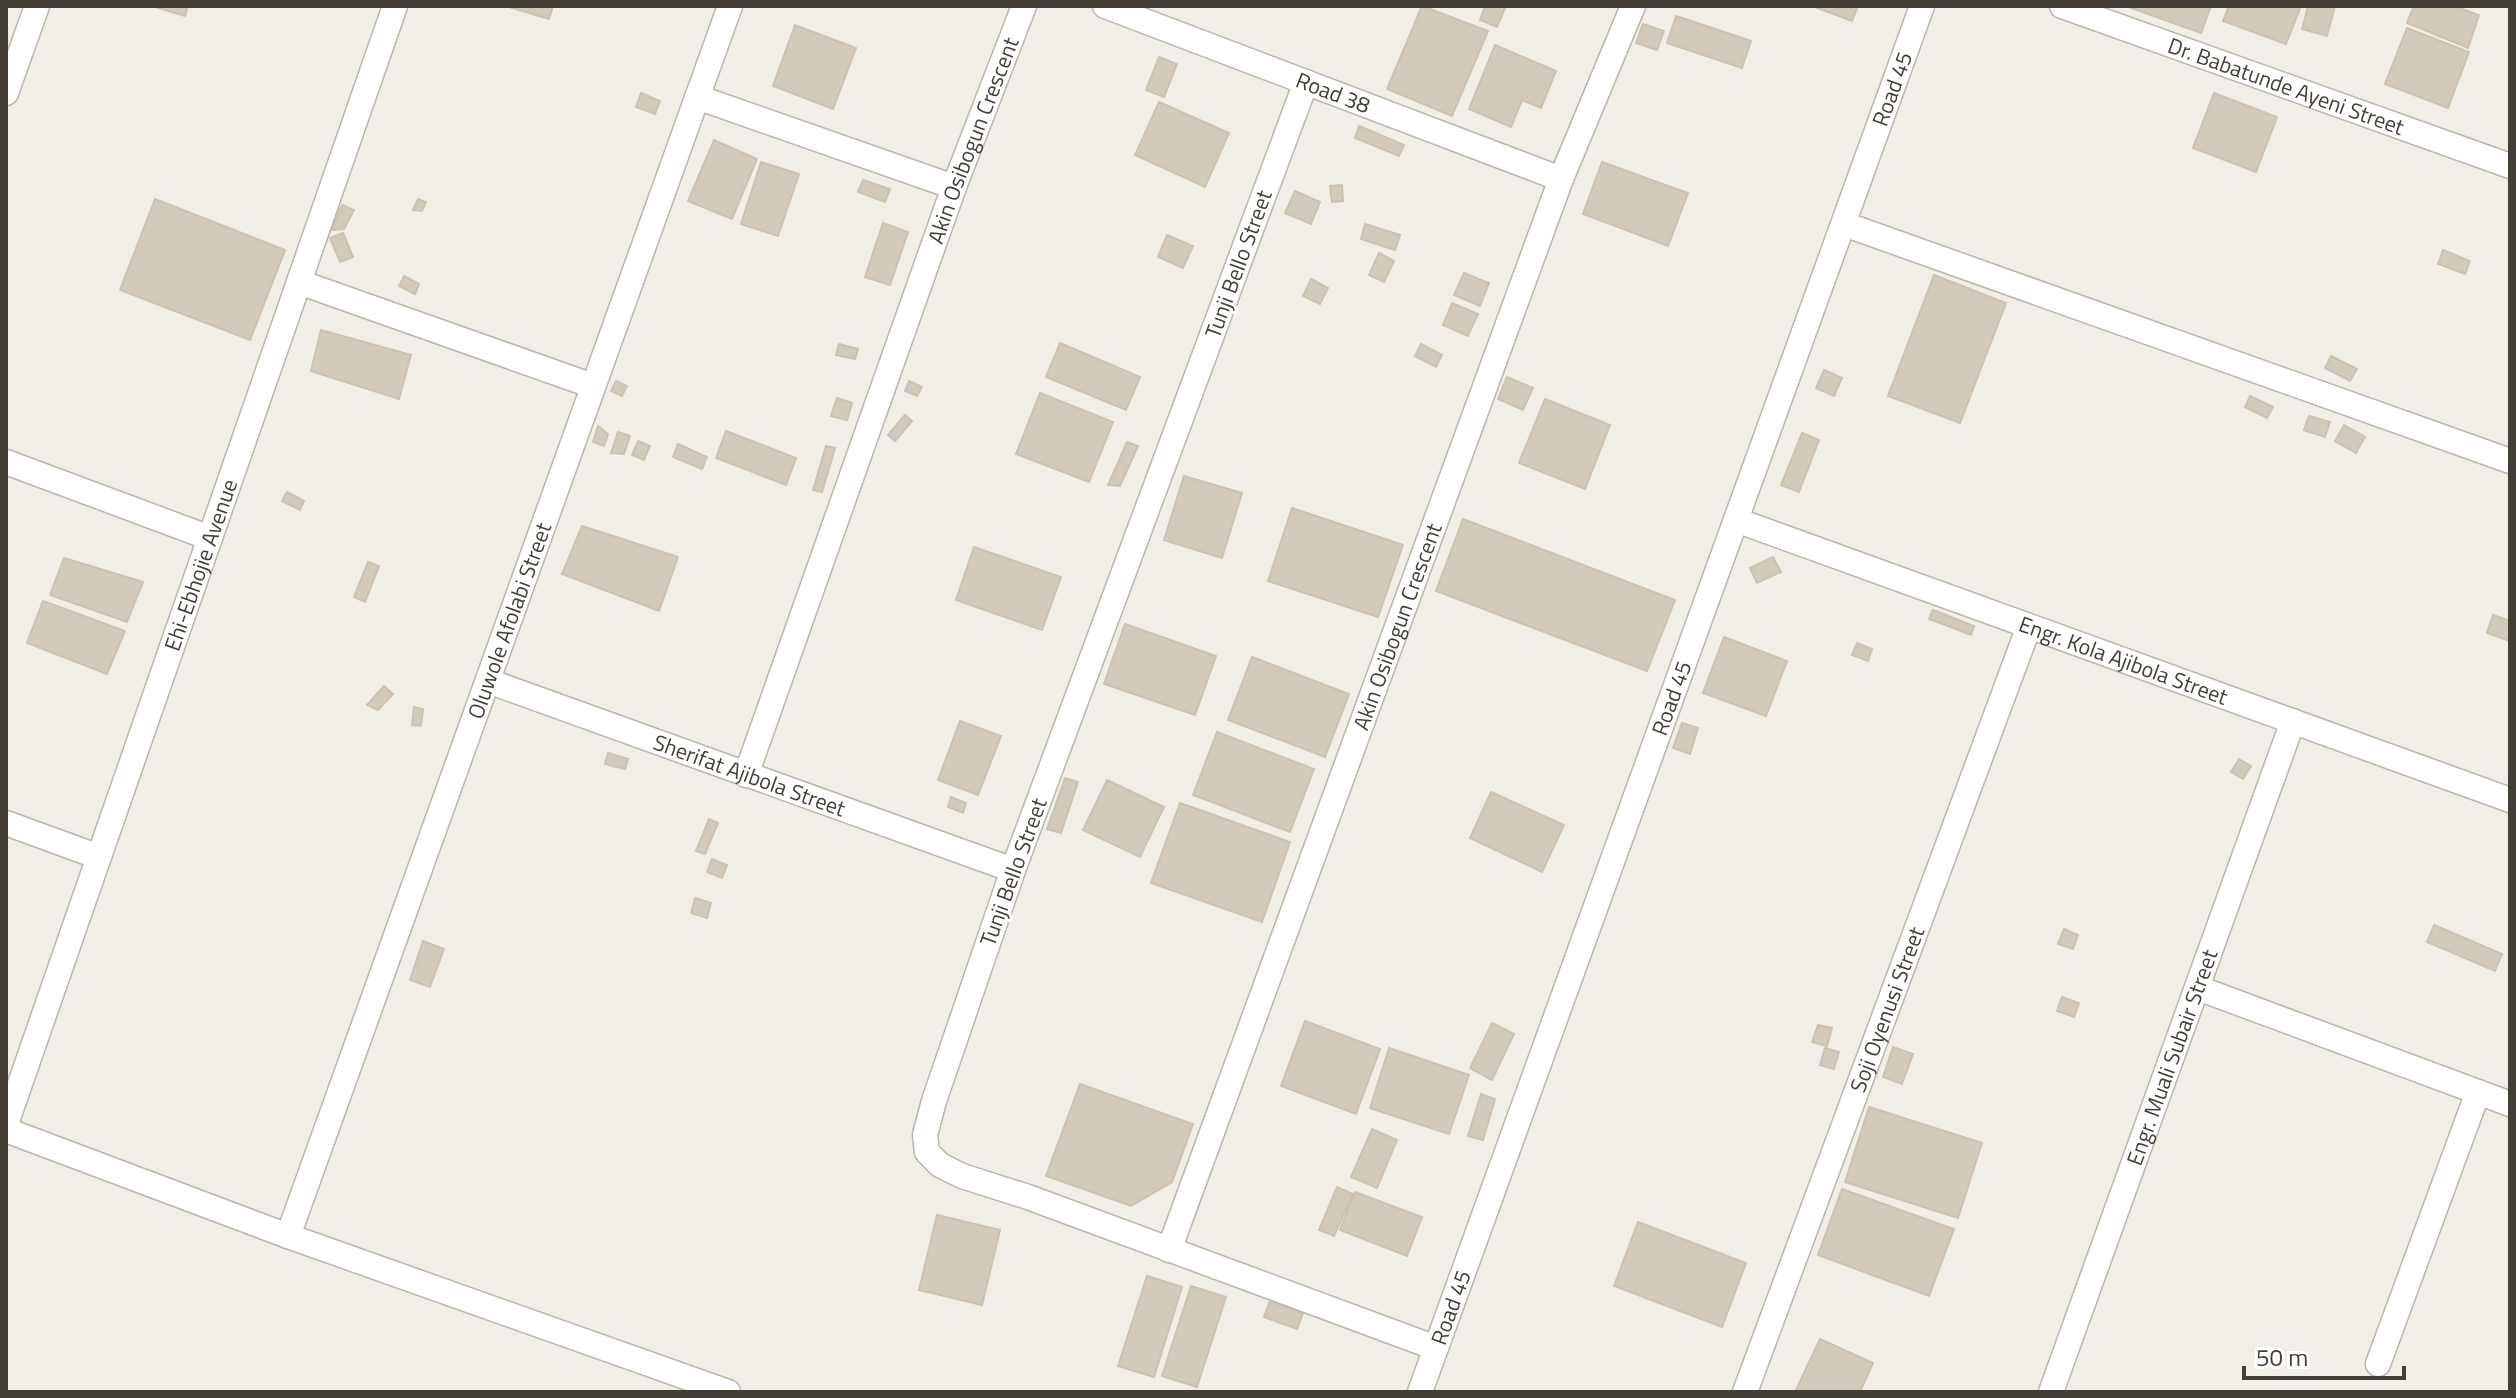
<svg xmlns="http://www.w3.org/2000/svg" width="2516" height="1398" font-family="'Titillium Web',sans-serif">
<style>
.building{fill:#d1cabd;stroke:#cbc2b2;stroke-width:2}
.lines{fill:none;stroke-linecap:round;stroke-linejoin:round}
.minor-casing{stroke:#bbb6aa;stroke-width:27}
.minor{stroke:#fff;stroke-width:24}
.labels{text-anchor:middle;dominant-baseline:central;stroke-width:6;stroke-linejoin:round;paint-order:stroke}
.street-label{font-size:22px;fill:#433f37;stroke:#fff}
</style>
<rect width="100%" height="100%" fill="#f1eee7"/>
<path class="building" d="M152,6H188L185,16Z
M506,6H553L549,19Z
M1422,6L1488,31L1452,116L1387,89Z
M1485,6H1506L1497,27L1480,20Z
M1812,6H1858L1852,21Z
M2132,6H2211L2201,33L2131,8Z
M2229,6H2301L2286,44L2223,21Z
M2308,6H2335L2327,36L2302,29Z
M2414,6H2454L2479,15L2468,48L2407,23Z
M1676,16L1751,41L1742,68L1667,43Z
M1643,24L1664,31L1657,50L1636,43Z
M795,25L856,48L833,109L773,86Z
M2407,28L2469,52L2448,108L2385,84Z
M1495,45L1556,71L1541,108L1522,100L1511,127L1469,109Z
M1159,57L1177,64L1164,97L1146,90Z
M641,93L660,101L655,114L636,107Z
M2214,93L2277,117L2256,172L2193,148Z
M1159,102L1229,133L1205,187L1135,155Z
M1359,126L1404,145L1399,156L1355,138Z
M714,140L757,159L732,219L688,201Z
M761,162L799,174L778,236L741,224Z
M1602,162L1688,193L1668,246L1583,214Z
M863,180L890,189L885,202L858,192Z
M1342,185L1343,201L1332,202L1330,186Z
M1295,191L1320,202L1311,224L1285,213Z
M155,199L285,250L250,340L120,290Z
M418,199L426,202L422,211L413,210Z
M342,205L354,210L344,229L331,230Z
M883,223L908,232L890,285L865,277Z
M1365,224L1400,235L1395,250L1361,239Z
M343,233L353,257L340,262L330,238Z
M1167,235L1193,246L1183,268L1158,257Z
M2443,250L2470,261L2465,274L2438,264Z
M1379,253L1394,261L1384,282L1369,275Z
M1464,273L1489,283L1480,306L1454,295Z
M1934,275L2006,303L1960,423L1888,396Z
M404,276L419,284L415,294L399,286Z
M1311,279L1328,288L1320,304L1303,296Z
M1452,303L1478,314L1468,336L1443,325Z
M321,330L411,355L399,399L311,371Z
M1060,343L1140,377L1126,410L1046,377Z
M839,344L858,349L855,359L836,355Z
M1421,344L1442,355L1436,367L1415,356Z
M2331,356L2357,369L2350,381L2325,368Z
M1824,370L1842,378L1834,396L1816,388Z
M1507,377L1533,388L1523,410L1498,399Z
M616,381L627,386L622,396L611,391Z
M909,381L922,387L917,396L905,391Z
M1040,393L1113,422L1089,482L1016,454Z
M2250,396L2273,407L2267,418L2245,407Z
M837,398L852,403L847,420L831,416Z
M1545,399L1610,425L1585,489L1519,463Z
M905,415L912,421L895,441L888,435Z
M2309,416L2330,422L2325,437L2304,430Z
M2344,425L2365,437L2356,453L2335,441Z
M598,426L608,434L604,446L593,442Z
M726,431L796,458L786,485L716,458Z
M618,432L630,436L624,454L611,453Z
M1802,433L1819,440L1799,492L1781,485Z
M638,441L650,446L644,460L632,455Z
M1127,442L1138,446L1120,486L1108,485Z
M678,444L707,457L702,469L673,457Z
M826,446L835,448L822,492L813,490Z
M1184,476L1242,493L1222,558L1164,540Z
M287,492L304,501L300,510L282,501Z
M1292,508L1403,545L1378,617L1268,581Z
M1463,519L1675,600L1647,671L1436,591Z
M582,526L678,557L659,611L562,574Z
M974,547L1061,577L1042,630L956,600Z
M1773,557L1781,572L1757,583L1750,568Z
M64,558L143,582L127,622L50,595Z
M368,562L379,566L365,602L354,597Z
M43,601L125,631L107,674L27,643Z
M1933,610L1974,626L1971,635L1929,619Z
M2493,615L2510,621V641L2487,633Z
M1125,624L1216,656L1195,715L1104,684Z
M1724,637L1787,661L1766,716L1703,693Z
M1857,643L1872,649L1868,661L1852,655Z
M1252,657L1349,694L1325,757L1228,720Z
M384,686L393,694L378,710L367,705Z
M414,707L423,709L421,726L412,725Z
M960,721L1001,736L978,795L938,780Z
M1682,723L1698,728L1690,754L1673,748Z
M1217,732L1314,769L1290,832L1193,795Z
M608,753L628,759L625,769L605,764Z
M2239,759L2251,766L2243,779L2231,772Z
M1065,778L1078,782L1061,833L1047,829Z
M1107,780L1164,807L1140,857L1083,830Z
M1491,792L1564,825L1542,872L1470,838Z
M951,797L966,803L963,813L948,807Z
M1180,803L1290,842L1262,922L1151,883Z
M709,819L718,823L705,854L696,851Z
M712,859L727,865L722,878L707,872Z
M695,898L711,903L707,918L691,913Z
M2434,925L2502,954L2495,971L2427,942Z
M2064,929L2078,935L2073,949L2058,944Z
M423,941L444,949L430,987L410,980Z
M2062,997L2079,1003L2074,1017L2057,1011Z
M1305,1021L1380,1049L1356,1114L1281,1086Z
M1492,1023L1514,1034L1492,1080L1470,1068Z
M1818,1025L1832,1028L1827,1046L1812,1042Z
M1893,1047L1913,1054L1902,1084L1883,1077Z
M1389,1048L1469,1075L1449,1134L1370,1108Z
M1825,1048L1839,1052L1834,1069L1820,1065Z
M1080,1084L1193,1124L1172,1182L1131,1206L1046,1176Z
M1481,1094L1495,1099L1483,1140L1468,1136Z
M1869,1107L1982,1143L1958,1218L1845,1182Z
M1372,1129L1397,1140L1377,1188L1351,1177Z
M1337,1187L1353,1194L1334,1236L1319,1230Z
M1842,1189L1954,1229L1929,1296L1818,1255Z
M1355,1192L1422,1217L1407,1256L1340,1230Z
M937,1215L1000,1230L982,1305L919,1290Z
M1638,1222L1746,1263L1722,1327L1614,1286Z
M1147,1276L1182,1287L1154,1377L1118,1366Z
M1191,1286L1226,1297L1197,1387L1162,1376Z
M1270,1301L1303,1313L1297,1329L1264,1317Z
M1820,1339L1873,1363L1860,1392H1795Z"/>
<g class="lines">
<g class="minor-casing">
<g id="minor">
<path id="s1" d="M1105,6L1561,179"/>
<path id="s2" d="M2062,6L2510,166"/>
<path d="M1306,82L1013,870L934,1101L925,1135L927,1152L940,1165L962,1176L1028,1197L1436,1348"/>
<path d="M6,93L37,6"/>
<path d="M697,97L954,187"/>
<path d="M1844,224L2510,461"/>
<path d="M299,282L593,386"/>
<path d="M6,462L210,538"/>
<path id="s3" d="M1736,520L2510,800"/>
<path id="s4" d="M488,681L1013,870"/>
<path id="s5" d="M746,775L954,187L1024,6"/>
<path d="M6,823L99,857"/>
<path d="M2198,988L2510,1104"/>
<path id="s6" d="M6,1124L395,6"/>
<path d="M6,1130L288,1236L728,1392"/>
<path id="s7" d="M288,1236L730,6"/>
<path id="s8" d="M1169,1250L1561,179L1633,6"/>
<path d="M2378,1364L2478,1092"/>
<path id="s9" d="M1420,1392L1922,6"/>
<path id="s10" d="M1745,1392L2029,626"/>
<path id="s11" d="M2051,1392L2293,721"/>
</g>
</g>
<use href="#minor" class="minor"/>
</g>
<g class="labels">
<g class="street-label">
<text stroke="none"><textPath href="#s2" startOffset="238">Dr. Babatunde Ayeni Street</textPath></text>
<text stroke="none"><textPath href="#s9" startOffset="1386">Road 45</textPath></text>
<text stroke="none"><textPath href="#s1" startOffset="244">Road 38</textPath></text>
<text stroke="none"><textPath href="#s5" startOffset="674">Akin Osibogun Crescent</textPath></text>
<text transform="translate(1238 264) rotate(-70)">Tunji Bello Street</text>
<text stroke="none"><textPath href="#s6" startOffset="592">Ehi-Ebhojie Avenue</textPath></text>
<text stroke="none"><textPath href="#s7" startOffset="654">Oluwole Afolabi Street</textPath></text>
<text stroke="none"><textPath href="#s8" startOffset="664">Akin Osibogun Crescent</textPath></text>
<text stroke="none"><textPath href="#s3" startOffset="412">Engr. Kola Ajibola Street</textPath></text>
<text stroke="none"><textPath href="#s9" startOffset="738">Road 45</textPath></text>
<text stroke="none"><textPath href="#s4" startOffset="278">Sherifat Ajibola Street</textPath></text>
<text transform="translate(1013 872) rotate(-70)">Tunji Bello Street</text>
<text stroke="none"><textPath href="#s10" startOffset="408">Soji Oyenusi Street</textPath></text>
<text stroke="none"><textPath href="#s11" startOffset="356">Engr. Muali Subair Street</textPath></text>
<text stroke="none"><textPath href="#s9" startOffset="90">Road 45</textPath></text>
</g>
</g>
<rect width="2516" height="1398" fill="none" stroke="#433f37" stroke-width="16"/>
<path d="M2244 1366v12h160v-12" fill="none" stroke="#433f37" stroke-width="4"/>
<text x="2256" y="1366" font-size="24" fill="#433f37" stroke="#ffffff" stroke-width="6" paint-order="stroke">50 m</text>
</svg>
